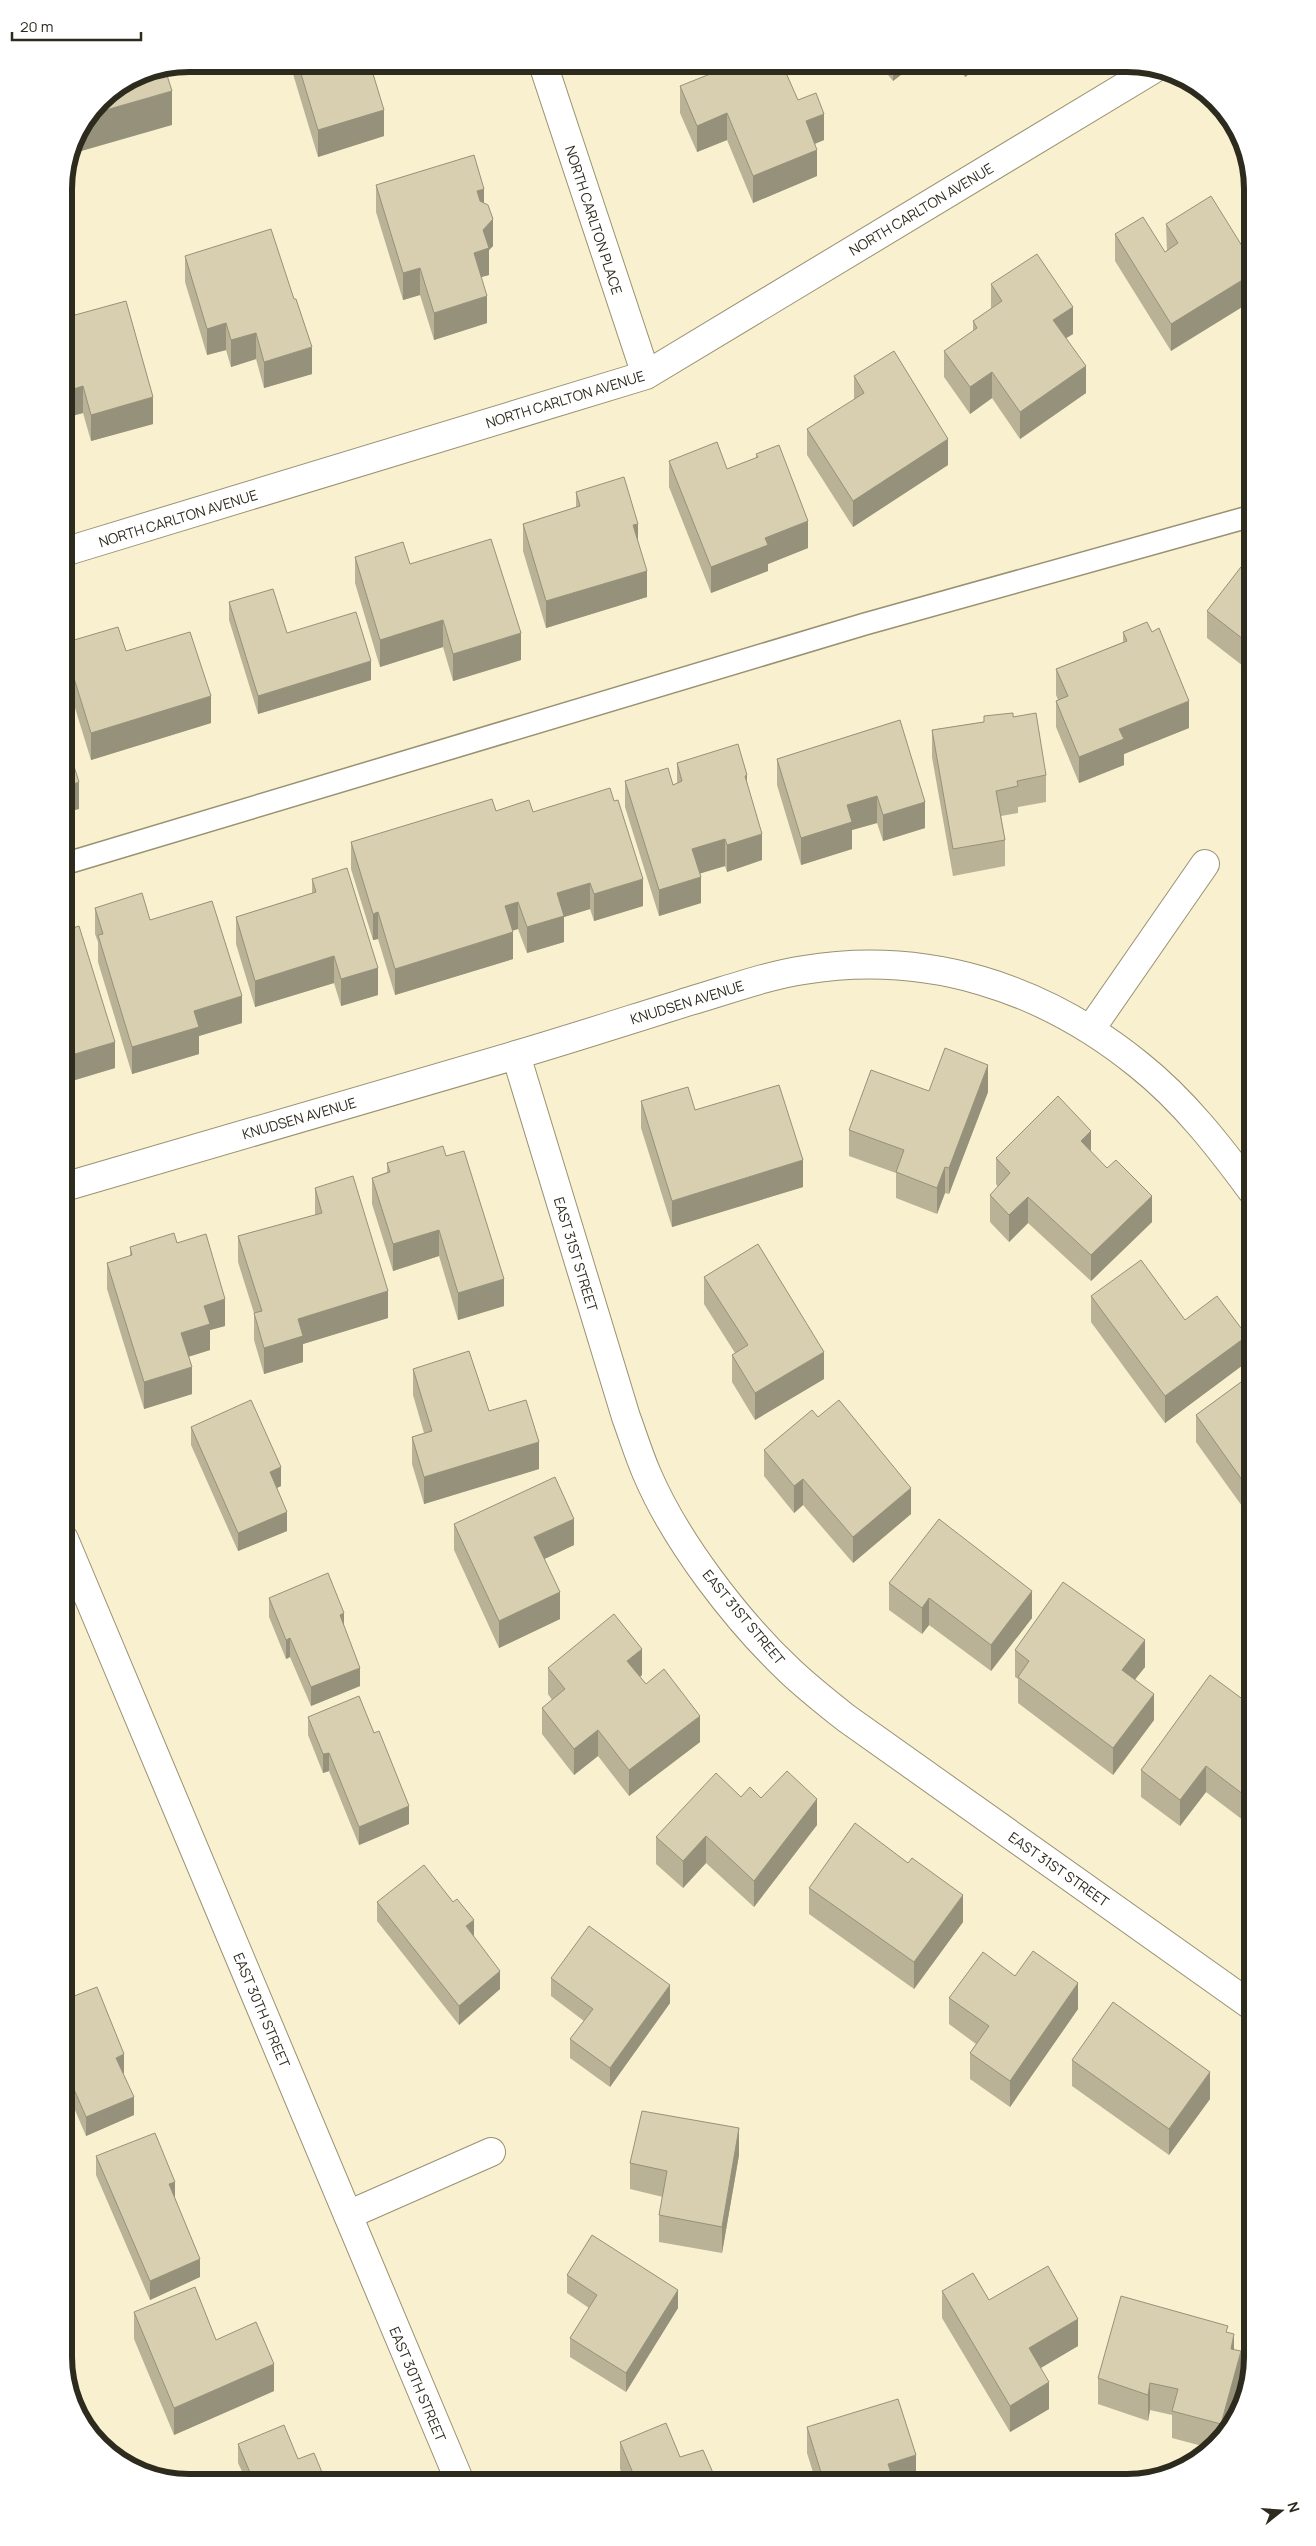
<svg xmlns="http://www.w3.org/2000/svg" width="1316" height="2546" font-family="Manrope,sans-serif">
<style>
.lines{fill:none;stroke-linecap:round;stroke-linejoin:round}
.lane-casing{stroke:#999172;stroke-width:24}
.street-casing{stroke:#999172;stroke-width:30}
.secondary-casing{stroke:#999172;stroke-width:30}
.lane{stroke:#fff;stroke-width:21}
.street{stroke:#fff;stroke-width:28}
.secondary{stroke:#fff;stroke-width:28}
.wall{fill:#b9b296}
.shaded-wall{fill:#96917a}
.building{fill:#d7cfaf;stroke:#96917a}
.labels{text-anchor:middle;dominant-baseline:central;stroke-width:4;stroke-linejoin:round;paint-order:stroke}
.street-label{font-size:14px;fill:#2d2a1e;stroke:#fff}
.rim{fill:none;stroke:#2d2a1e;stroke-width:6}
</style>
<rect width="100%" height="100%" fill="#f8f0cf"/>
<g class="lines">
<g class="lane-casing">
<path id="lane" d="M64,864L865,624L1252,516"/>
</g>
<g class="street-casing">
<path id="street" d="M543,64L646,375
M64,552L646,375L1152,70
M1090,1030L1205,864
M516,1055L626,1417C633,1436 639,1456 647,1474C676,1542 737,1621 790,1671C808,1688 827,1703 846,1718L1252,2006
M64,1187C214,1143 365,1100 516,1055C574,1038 632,1019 690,1001C728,990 765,976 804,970C927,950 1043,987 1139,1065C1183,1100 1219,1146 1252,1191
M348,2215L491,2152"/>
</g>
<g class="secondary-casing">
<path id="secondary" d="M64,1539L460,2482"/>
</g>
<use href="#lane" class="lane"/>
<use href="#street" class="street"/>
<use href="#secondary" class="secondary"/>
</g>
<path class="wall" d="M290,64H387V65L372,70L384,136L318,157Z
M879,64H915L893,81Z
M955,64H982L965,77Z
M680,86L798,100L824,140L815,144L817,176L753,203L727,140L697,152L680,113Z
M376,185L484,203L493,246L489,250V275L481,277L487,323L434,340L420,295L403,300L376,212Z
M1166,224L1252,262L1171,351L1115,261V234L1165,252L1167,251Z
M185,256L312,374L264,388L256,359L231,367L226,350L207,355L185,282Z
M991,284L1073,334L1066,338L1086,393L1020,439L992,398L970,414L944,377V351L973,331V321L991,309Z
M64,318L153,424L91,441L83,413L64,418Z
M854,376L948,465L853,527L807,455V429L854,400Z
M756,454L808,548L768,564V571L711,593L669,487V461L727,469L756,458Z
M576,492L638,541L647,597L546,628L523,551V524L576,507Z
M1252,554V673L1207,638V611Z
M355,557L410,564L521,660L453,681L443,647L380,667L355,583Z
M229,602L287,633L371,680L258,714L229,620Z
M1123,632L1189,728L1124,754V765L1079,783L1056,727V701L1058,700L1056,695V669L1123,642Z
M64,643L126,651L211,723L91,760L64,672Z
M1013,717L1046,775V802L1018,807V813L1001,816L1005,840V866L953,876L932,757V730Z
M900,720L925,828L883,841L877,823L852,830V849L801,865L777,785V759Z
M677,763L747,785L762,860L727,872L725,866L700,873L701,903L659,916L625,807V781L673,785L677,783Z
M496,811L533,812L643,906L594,921L590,909L564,917V942L527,953L518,929L513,930V959L395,995L378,939L373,940L351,869V842Z
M312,879L378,995L341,1006L334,983L255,1007L236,944V917L312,893Z
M95,908L150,920L242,1023L199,1036V1054L132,1074L98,962V942L95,934Z
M64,931L115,1068L75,1080L67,1054L64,1055Z
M929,1091L988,1092L949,1194L945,1193L937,1214L896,1198V1173L849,1156V1130Z
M641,1101L695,1110L803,1187L672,1227L641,1128Z
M1091,1152L1152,1222L1091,1281L1028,1223L1009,1242L990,1222V1195L998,1187L996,1184V1158Z
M446,1156L504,1306L458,1320L439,1256L393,1271L372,1204V1178L387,1172V1163Z
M315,1188L388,1318L303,1344V1362L264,1374L254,1340V1313L238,1262V1236L315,1215Z
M177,1243L225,1326L210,1330V1350L188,1357L192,1394L144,1409L107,1289V1263L130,1256V1247Z
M704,1277L824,1379L755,1420L732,1382V1355L735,1353L704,1304Z
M1091,1296L1185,1320L1247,1362L1165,1423L1091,1322Z
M413,1369L489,1411L539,1469L424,1504L412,1464V1437L424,1433L413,1395Z
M1252,1374V1520L1196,1442V1415Z
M818,1417L911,1514L853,1563L803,1505L794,1513L764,1476V1450Z
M191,1427L281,1486L277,1488L287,1531L238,1551L191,1445Z
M454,1524L574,1545L544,1559L560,1619L499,1648L454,1550Z
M889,1583L1032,1618L991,1671L929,1625L922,1634L889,1610Z
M269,1598L344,1627L360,1686L311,1706L290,1657L286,1659L269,1617Z
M1015,1650L1145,1667L1135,1679L1154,1720L1113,1775L1018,1703V1679L1015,1677Z
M548,1668L642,1675L640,1677L646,1684L700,1742L629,1796L598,1756L574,1775L542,1734V1708L552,1700L548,1694Z
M1252,1706V1827L1206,1792L1180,1826L1141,1797V1770Z
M308,1717L374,1733L409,1824L359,1845L329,1771L323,1773L308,1735Z
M741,1797L761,1798L817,1825L754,1907L706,1863L683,1888L656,1864V1837Z
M809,1888L963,1922L914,1989L809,1914Z
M377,1902L474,1937L500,1989L459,2025L377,1921Z
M1015,1976L1078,2009L1010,2107L970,2079V2053L976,2044L949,2024V1998Z
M551,1978L670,2003L610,2087L570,2058V2039L584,2021L551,1996Z
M64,2000L124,2073H123L134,2115L86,2136L64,2084Z
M1072,2060L1210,2099L1169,2155L1072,2086Z
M739,2155L722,2253L659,2242V2215L663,2197L630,2189V2163Z
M96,2156L175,2198L200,2277L150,2300L96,2175Z
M567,2275L678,2308L626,2392L570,2357V2338L589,2308L567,2293Z
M942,2291L989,2300L1078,2346L1040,2368L1049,2409L1010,2432L942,2318Z
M134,2312L216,2340L274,2391L174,2435L134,2339Z
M1228,2332L1234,2349L1241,2377L1226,2430L1206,2447L1172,2438V2415L1150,2410L1148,2421L1098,2404V2378Z
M807,2427L916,2482H816L807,2453Z
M620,2442L680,2457L717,2482H625L620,2469Z
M238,2444L298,2459L326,2482H247L238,2463Z"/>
<path class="shaded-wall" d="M364,64H387V65L364,72Z
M893,64H915L893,81Z
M965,64H982L965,77Z
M172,91V125L71,154L73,141L92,114Z
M384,110V136L318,157V130Z
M727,113V140L697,152V126Z
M824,114V140L806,147V121Z
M817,150V176L753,203V176Z
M484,189V215L477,191Z
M493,219V246L489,250V275L474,279V253L483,230Z
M420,268V295L403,300V273Z
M1252,274V301L1171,351V324Z
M487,296V323L434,340V313Z
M1073,307V334L1053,346V320Z
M226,323V350L207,355V329Z
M256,333V359L231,367V340Z
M312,347V374L264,388V362Z
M1086,366V393L1020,439V412Z
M992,372V398L970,414V387Z
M83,386V413L64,418V392Z
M153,397V424L91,441V415Z
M948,439V465L853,527V501Z
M808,521V548L768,564V571L711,593V567L765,538Z
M638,524V550L633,525Z
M647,571V597L546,628V601Z
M443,620V647L380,667V640Z
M521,633V660L453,681V654Z
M371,661V680L258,714V696Z
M211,696V723L91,760V733Z
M1189,701V728L1124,754V765L1079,783V757L1119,729Z
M747,775V801L745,776Z
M79,782V809L64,813V787Z
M877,796V823L852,830V849L801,865V838L847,805Z
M925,802V828L883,841V815Z
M762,834V860L727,872V845Z
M725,839V866L692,876V849Z
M701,877V903L659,916V890Z
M643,879V906L594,921V894Z
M590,883V909L564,917V942L527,953V927L557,893Z
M518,902V929L505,933V906Z
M378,912V939L373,940V914Z
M513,932V959L395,995V969Z
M334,956V983L255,1007V981Z
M378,968V995L341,1006V979Z
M242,996V1023L199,1036V1054L132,1074V1047L194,1011Z
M67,1027V1054L64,1055V1028Z
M115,1042V1068L75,1080V1054Z
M988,1065V1092L949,1194V1168Z
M1091,1131V1158L1081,1141Z
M803,1160V1187L672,1227V1201Z
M945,1167V1193L937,1214V1188Z
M1152,1196V1222L1091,1281V1255Z
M1028,1197V1223L1009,1242V1215Z
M439,1230V1256L393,1271V1244Z
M504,1279V1306L458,1320V1293Z
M388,1291V1318L303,1344V1362L264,1374V1348L298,1319Z
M225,1299V1326L210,1330V1350L181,1359V1333L204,1306Z
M1247,1336V1362L1165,1423V1396Z
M824,1352V1379L755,1420V1393Z
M192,1367V1394L144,1409V1382Z
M539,1442V1469L424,1504V1477Z
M281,1467V1486L270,1491V1472Z
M803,1479V1505L794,1513V1486Z
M911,1488V1514L853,1563V1537Z
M287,1512V1531L238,1551V1533Z
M574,1519V1545L534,1564V1537Z
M1032,1591V1618L991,1671V1645Z
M560,1592V1619L499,1648V1621Z
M929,1598V1625L922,1634V1608Z
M344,1613V1632L340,1615Z
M290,1638V1657L286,1659V1640Z
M1145,1640V1667L1122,1696V1670Z
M642,1649V1675L627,1687V1661Z
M360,1668V1686L311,1706V1687Z
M1154,1694V1720L1113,1775V1748Z
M700,1716V1742L629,1796V1770Z
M598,1730V1756L574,1775V1749Z
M329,1753V1771L323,1773V1754Z
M1206,1766V1792L1180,1826V1800Z
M817,1799V1825L754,1907V1881Z
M409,1806V1824L359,1845V1827Z
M706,1836V1863L683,1888V1861Z
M963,1895V1922L914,1989V1962Z
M474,1920V1938L466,1926Z
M70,1930V1949L64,1952V1933Z
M500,1971V1989L459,2025V2006Z
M1078,1983V2009L1010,2107V2081Z
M670,1985V2003L610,2087V2068Z
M124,2054V2073L116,2076V2058Z
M1210,2072V2099L1169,2155V2129Z
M134,2097V2115L86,2136V2117Z
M739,2128V2155L722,2253V2227Z
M175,2182V2200L169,2184Z
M200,2259V2277L150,2300V2281Z
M678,2290V2308L626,2392V2373Z
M1078,2319V2346L1029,2375V2348Z
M1234,2334V2360L1231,2349Z
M1241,2351V2377L1226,2430L1221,2435V2424Z
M274,2364V2391L174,2435V2408Z
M1049,2382V2409L1010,2432V2406Z
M1150,2383V2410L1148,2421V2395Z
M916,2455V2482H888V2464Z"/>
<path class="building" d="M298,64H370L384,110L318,130Z
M735,64H782L798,100L816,93L824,114L806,121L817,150L753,176L727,113L697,126L680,86Z
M165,69L172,91L92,114L101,100L142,73Z
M474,155L484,189L477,191L480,201L488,205L493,219L483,230L489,248L474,253L487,296L434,313L420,268L403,273L376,185Z
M1211,196L1252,262V274L1171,324L1115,234L1143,217L1165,252L1178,243L1166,224Z
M271,229L294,299H296L312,347L264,362L256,333L231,340L226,323L207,329L185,256Z
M1037,254L1073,307L1053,320L1086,366L1020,412L992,372L970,387L944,351L977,328L973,321L1002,301L991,284Z
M126,301L153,397L91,415L83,386L64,392V318Z
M894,351L948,439L853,501L807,429L864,393L854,376Z
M717,442L727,469L758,457L756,454L779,445L808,521L765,538L768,545L711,567L669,461Z
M624,477L638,524L633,525L647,571L546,601L523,524L580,506L576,492Z
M491,539L521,633L453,654L443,620L380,640L355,557L403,542L410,564Z
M1251,554H1252V646L1207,611Z
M273,589L287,633L356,612L371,661L258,696L229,602Z
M1147,622L1152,632L1159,628L1189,701L1119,729L1124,739L1079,757L1056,701L1068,696L1056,669L1127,641L1123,632Z
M118,627L126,651L190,632L211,696L91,733L64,646V643Z
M1013,713V717L1036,713L1046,775L1017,781L1018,786L996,791L1005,840L953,849L932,730L984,722V716Z
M900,720L925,802L883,815L877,796L847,805L852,822L801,838L777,759Z
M64,735L79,782L64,787Z
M738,744L747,775L745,776L762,834L727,845L725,839L692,849L701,877L659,890L625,781L668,768L673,785L682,781L677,763Z
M610,788L614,801L618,800L643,879L594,894L590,883L557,893L564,916L527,927L518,902L505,906L513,932L395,969L378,912L373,914L351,842L492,799L496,811L529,800L533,812Z
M347,868L378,968L341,979L334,956L255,981L236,917L316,892L312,879Z
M142,893L150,920L212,901L242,996L194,1011L199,1027L132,1047L98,935L103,934L95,908Z
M79,926L115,1042L75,1054L67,1027L64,1028V931Z
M945,1048L988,1065L949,1168L945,1167L937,1188L896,1172L904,1150L849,1130L871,1070L929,1091Z
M779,1085L803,1160L672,1201L641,1101L688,1087L695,1110Z
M1058,1096L1091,1131L1081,1141L1107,1168L1116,1160L1152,1196L1091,1255L1028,1197L1009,1215L990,1195L1010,1173L996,1158Z
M443,1146L446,1156L464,1151L504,1279L458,1293L439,1230L393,1244L372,1178L390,1172L387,1163Z
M353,1176L388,1291L298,1319L303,1336L264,1348L254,1313L262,1311L238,1236L322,1213L315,1188Z
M174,1233L177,1243L206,1234L225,1299L204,1306L210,1324L181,1333L192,1367L144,1382L107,1263L132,1255L130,1247Z
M758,1244L824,1352L755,1393L732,1355L748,1345L704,1277Z
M1141,1260L1185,1320L1217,1296L1247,1336L1165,1396L1091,1296Z
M469,1351L489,1411L526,1400L539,1442L424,1477L412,1437L432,1431L413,1369Z
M1252,1374V1494L1196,1415Z
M251,1400L281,1467L270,1472L287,1512L238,1533L191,1427Z
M839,1400L911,1488L853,1537L803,1479L794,1486L764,1450L812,1410L818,1417Z
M555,1477L574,1519L534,1537L560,1592L499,1621L454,1524Z
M939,1519L1032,1591L991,1645L929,1598L922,1608L889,1583Z
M328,1573L344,1613L340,1615L360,1668L311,1687L290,1638L286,1640L269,1598Z
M1063,1582L1145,1640L1122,1670L1154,1694L1113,1748L1018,1677L1029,1661L1015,1650Z
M614,1614L642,1649L627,1661L646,1684L664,1669L700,1716L629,1770L598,1730L574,1749L542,1708L565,1689L548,1668Z
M1210,1675L1252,1706V1801L1206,1766L1180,1800L1141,1770Z
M359,1696L374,1733L379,1731L409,1806L359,1827L329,1753L323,1754L308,1717Z
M787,1771L817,1799L754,1881L706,1836L683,1861L656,1837L716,1773L741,1797L750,1787L761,1798Z
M855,1823L908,1863L912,1858L963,1895L914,1962L809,1888Z
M424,1865L453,1902L457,1899L474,1920L466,1926L500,1971L459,2006L377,1902Z
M64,1916L70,1930L64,1933Z
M589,1926L670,1985L610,2068L570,2039L593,2009L551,1978Z
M1033,1951L1078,1983L1010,2081L970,2053L989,2026L949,1998L983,1952L1015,1976Z
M97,1987L124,2054L116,2058L134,2097L86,2117L64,2066V2000Z
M1113,2002L1210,2072L1169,2129L1072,2060Z
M642,2111L739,2128L722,2227L659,2215L667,2171L630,2163Z
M155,2133L175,2182L169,2184L200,2259L150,2281L96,2156Z
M592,2235L678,2290L626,2373L570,2338L597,2295L567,2275Z
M1048,2266L1078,2319L1029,2348L1049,2382L1010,2406L942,2291L973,2273L989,2300Z
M195,2287L216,2340L256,2322L274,2364L174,2408L134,2312Z
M1121,2296L1228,2326L1226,2332L1234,2334L1231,2349L1241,2351L1221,2424L1172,2411L1178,2389L1150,2383L1148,2395L1098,2378Z
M898,2399L916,2455L888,2464L894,2482H824L807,2427Z
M666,2423L680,2457L703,2450L717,2482H628L627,2481L635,2478L620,2442Z
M284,2425L298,2459L314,2453L326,2482H254L238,2444Z"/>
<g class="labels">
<g class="street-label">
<text transform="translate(921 209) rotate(-31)">NORTH CARLTON AVENUE</text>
<text transform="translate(594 220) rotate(72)">NORTH CARLTON PLACE</text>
<text transform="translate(565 399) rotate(-17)">NORTH CARLTON AVENUE</text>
<text transform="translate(178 518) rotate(-17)">NORTH CARLTON AVENUE</text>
<text transform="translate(687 1002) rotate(-17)">KNUDSEN AVENUE</text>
<text transform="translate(299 1118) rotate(-16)">KNUDSEN AVENUE</text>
<text transform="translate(576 1254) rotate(73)">EAST 31ST STREET</text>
<text transform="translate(744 1617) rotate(50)">EAST 31ST STREET</text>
<text transform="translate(1059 1869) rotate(35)">EAST 31ST STREET</text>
<text transform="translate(262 2010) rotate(67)">EAST 30TH STREET</text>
<text transform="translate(418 2384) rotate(67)">EAST 30TH STREET</text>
</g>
</g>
<path d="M0 0H1316V2546H0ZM189 72H1127A117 117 0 0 1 1244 189V2357A117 117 0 0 1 1127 2474H189A117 117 0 0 1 72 2357V189A117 117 0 0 1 189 72Z" fill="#fff" fill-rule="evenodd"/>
<path class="rim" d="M189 72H1127A117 117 0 0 1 1244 189V2357A117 117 0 0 1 1127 2474H189A117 117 0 0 1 72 2357V189A117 117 0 0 1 189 72Z"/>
<g transform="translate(1281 2511) rotate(73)" stroke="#ffffff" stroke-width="4" paint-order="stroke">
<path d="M0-4L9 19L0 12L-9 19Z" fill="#2d2a1e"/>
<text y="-8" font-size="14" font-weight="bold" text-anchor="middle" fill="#2d2a1e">N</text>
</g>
<path d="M12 32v8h129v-8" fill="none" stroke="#2d2a1e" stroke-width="2.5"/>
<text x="20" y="32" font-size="15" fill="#2d2a1e" stroke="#ffffff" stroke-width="4" paint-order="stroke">20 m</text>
</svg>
